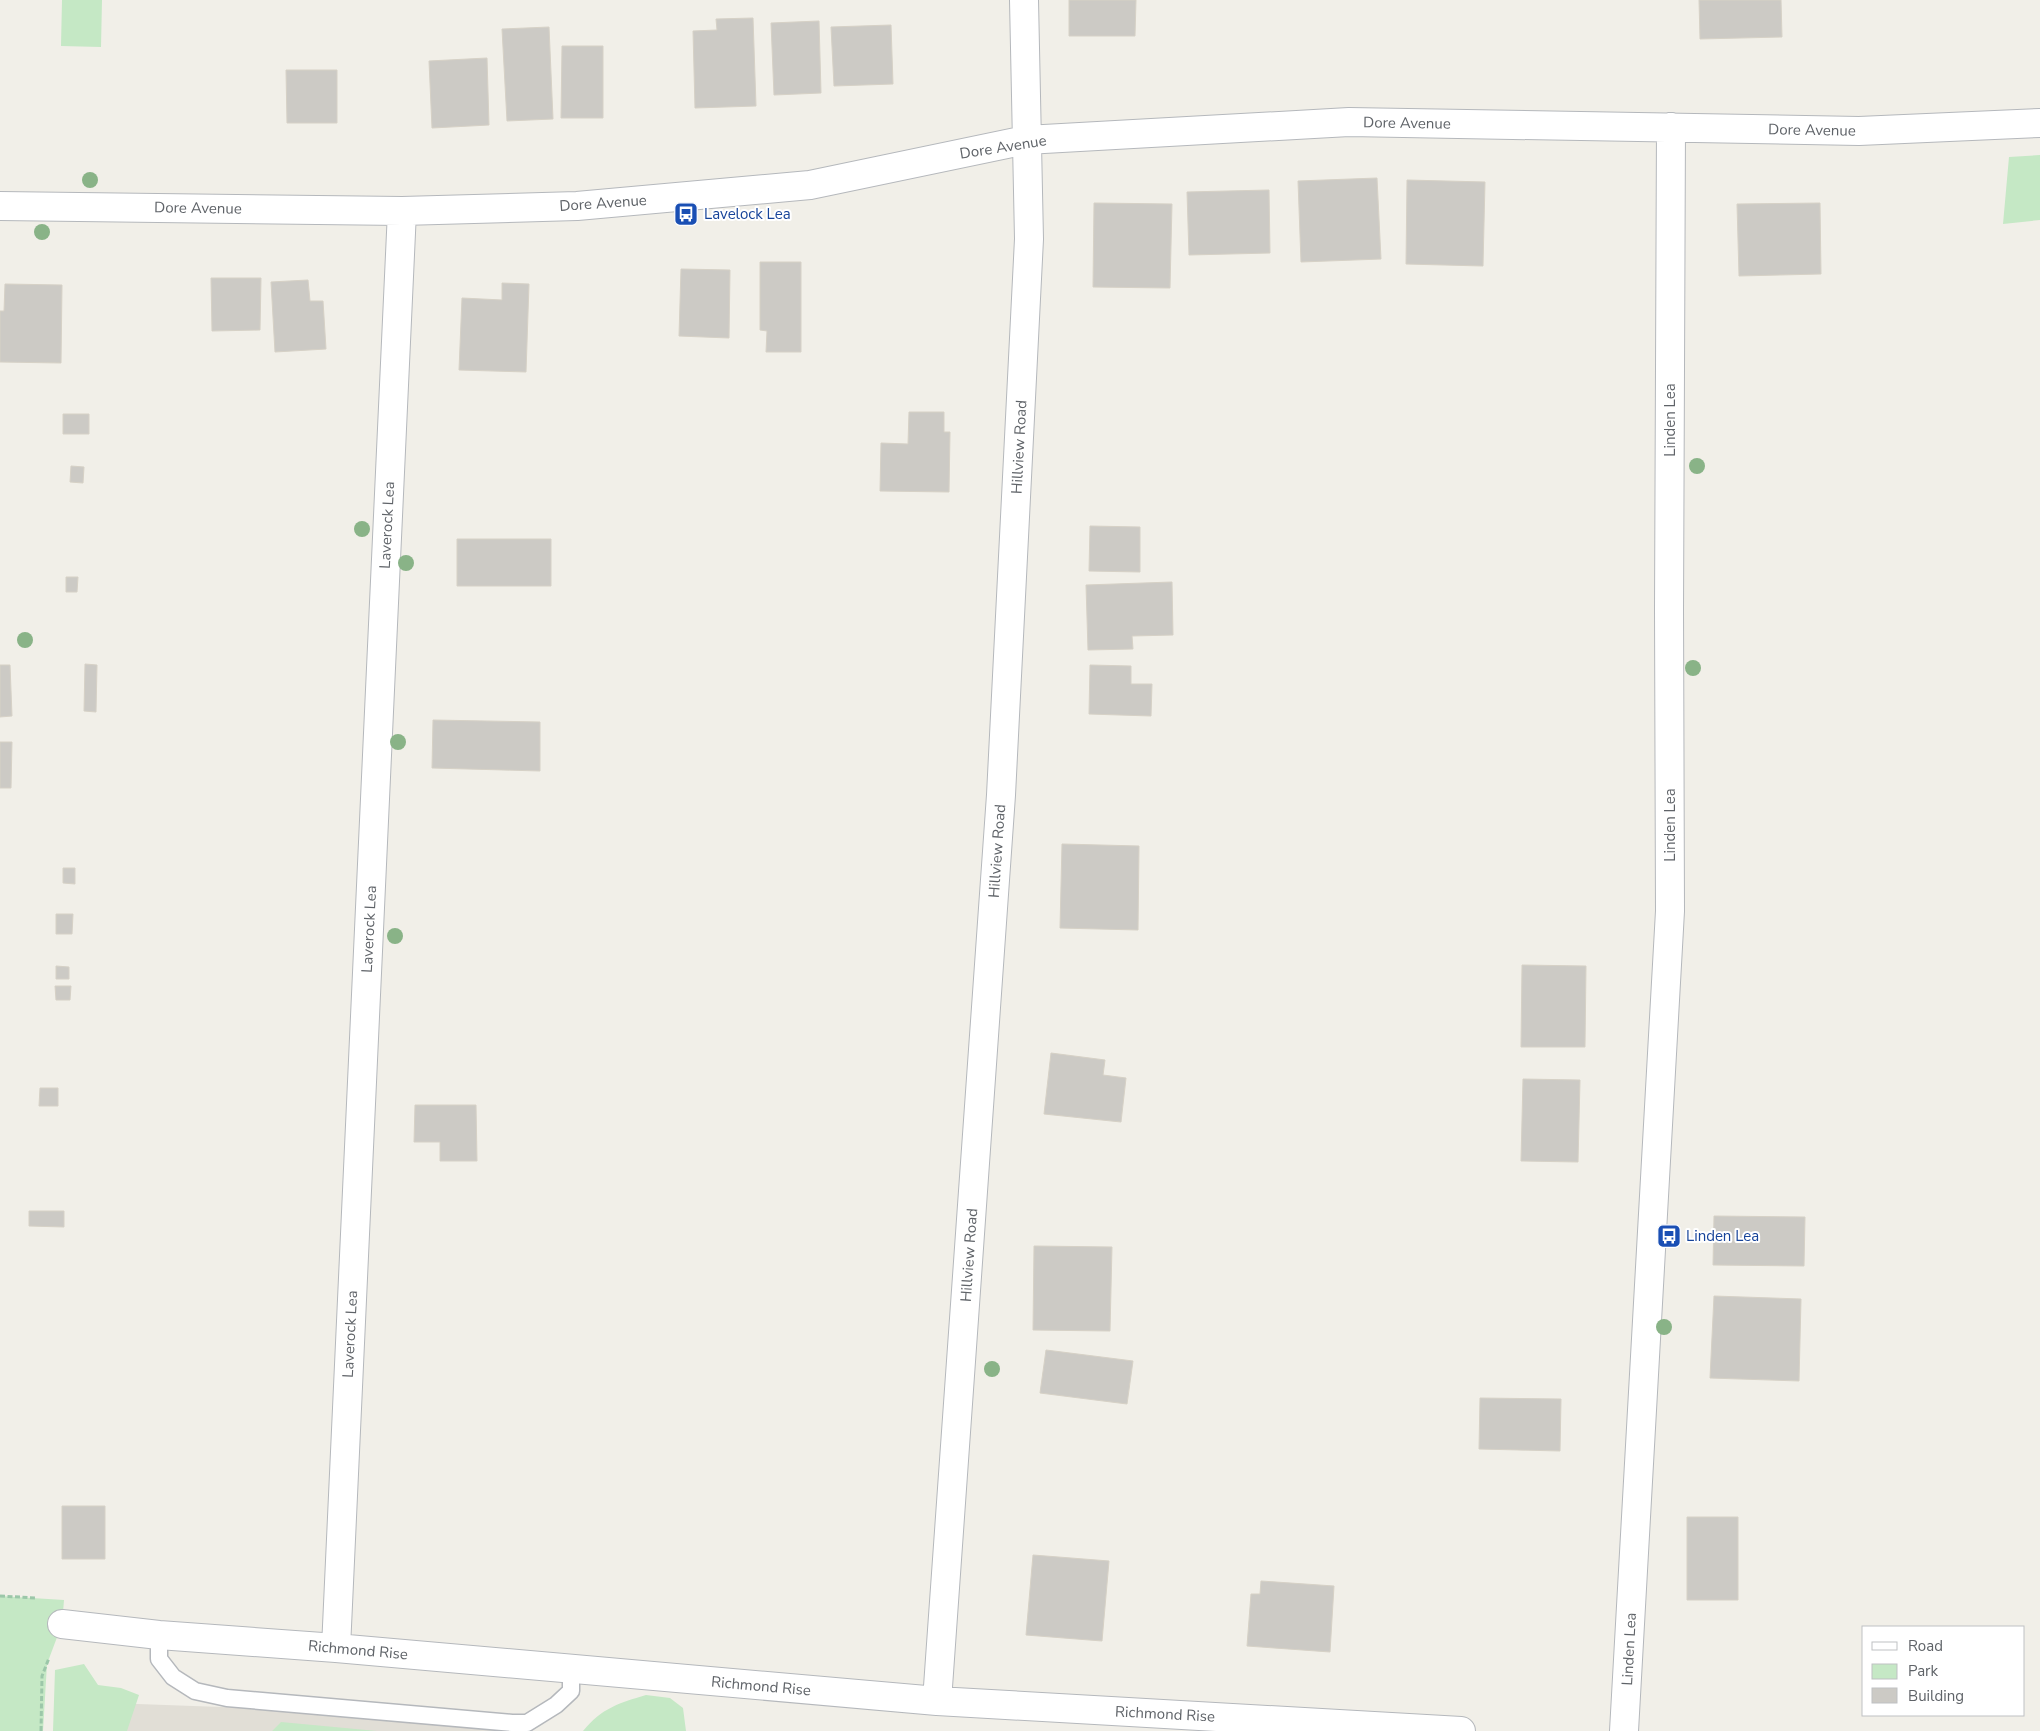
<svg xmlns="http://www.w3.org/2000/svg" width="2040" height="1731" font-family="'Nunito Sans',sans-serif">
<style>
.education{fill:#e1ded6}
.green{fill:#c5e8c5}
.building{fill:#cccac5;stroke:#d6d1c6}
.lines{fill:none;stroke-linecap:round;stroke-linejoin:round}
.lane-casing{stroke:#b5b8bc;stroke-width:19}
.street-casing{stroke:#b5b8bc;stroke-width:30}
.path{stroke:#9cc7a9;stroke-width:3;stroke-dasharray:5 2.5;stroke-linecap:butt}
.lane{stroke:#fff;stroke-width:16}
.street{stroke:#fff;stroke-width:28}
.tree{fill:#89b387}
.labels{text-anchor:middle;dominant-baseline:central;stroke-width:4;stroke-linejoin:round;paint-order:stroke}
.street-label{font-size:15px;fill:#5f6368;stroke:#fff}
.transit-label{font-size:15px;fill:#164399;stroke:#fff;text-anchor:start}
</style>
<rect width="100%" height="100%" fill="#f1efe8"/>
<path class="education" d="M82,1702L330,1711L502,1731H80Z"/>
<path class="green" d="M62,0H102L101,47L61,46Z
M2040,155V220L2003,224L2009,157Z
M0,1596L64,1600L62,1624L47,1664L43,1731H0Z
M84,1664L98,1685L121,1688L139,1695L127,1731H53L55,1670Z
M646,1695L670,1698L683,1708L686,1731H583C602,1708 619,1703 646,1695Z
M281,1722L377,1731H272Z"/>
<path class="building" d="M1069,0H1136L1135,36H1069Z
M1699,0H1781L1782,37L1700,39Z
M753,18L756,106L695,108L693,31L717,30L716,19Z
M819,21L821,93L774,95L771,23Z
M891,25L893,84L834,86L831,27Z
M549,27L553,119L507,121L502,29Z
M562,46H603V118H561Z
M487,58L489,125L432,128L429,61Z
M286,70H337V123H287Z
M1377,178L1381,259L1301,262L1298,181Z
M1407,180L1485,182L1483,266L1406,264Z
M1269,190L1270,253L1189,255L1187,192Z
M1094,203L1172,204L1170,288L1093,287Z
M1820,203L1821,274L1739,276L1737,204Z
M760,262H801V352H766L767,331L760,330Z
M681,269L730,270L729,338L679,336Z
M211,278H261L260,330L212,331Z
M308,280L310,301H323L326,349L275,352L271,282Z
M502,283L529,284L526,372L459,370L462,298L502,300Z
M5,284L62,285L61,363L0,362V311H4Z
M909,412H944V432H950L949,492L880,491L881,443L908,444Z
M63,414H89V434H63Z
M71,466L84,467L83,483L70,482Z
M1090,526L1140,527V572L1089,571Z
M457,539H551V586H457Z
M66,577H78L77,592H66Z
M1172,582L1173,635L1132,636L1133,649L1088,650L1086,585Z
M85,664L97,665L96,712L84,711Z
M0,665H10L12,716L0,717Z
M1090,665L1131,666V684H1152L1151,716L1089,714Z
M433,720L540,722V771L432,768Z
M0,742H12L11,788H0Z
M1062,844L1139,846L1138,930L1060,928Z
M63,868H75V884L63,883Z
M56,914H73L72,934H56Z
M1522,965L1586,966L1585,1047H1521Z
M56,966L69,967V979H56Z
M55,986H71L70,1000H56Z
M1051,1053L1105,1060L1103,1075L1126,1078L1121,1122L1044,1114Z
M1523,1079L1580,1080L1578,1162L1521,1161Z
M40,1088H58V1106H39Z
M415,1105H476L477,1161H440V1142H414Z
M29,1211H64V1227L29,1226Z
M1714,1216L1805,1217L1804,1266L1713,1265Z
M1034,1246L1112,1247L1110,1331L1033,1330Z
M1714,1296L1801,1299L1799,1381L1710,1378Z
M1046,1350L1133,1361L1127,1404L1040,1393Z
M1480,1398L1561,1399L1560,1451L1479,1449Z
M62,1506H105V1559H62Z
M1687,1517H1738V1600H1687Z
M1033,1555L1109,1561L1102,1641L1026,1635Z
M1261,1581L1334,1586L1330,1652L1247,1646L1251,1594H1260Z"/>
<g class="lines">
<g class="lane-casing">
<path id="lane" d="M159,1635V1659L173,1677L195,1691L227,1698L512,1723H527L556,1705L571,1691V1669"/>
</g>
<g class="street-casing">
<path id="street" d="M0,206L402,211L577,206L810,185L1026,140L1349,122L1859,131L2040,123
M62,1624L159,1635L336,1648L937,1701L1461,1731
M336,1648L402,211
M937,1701L1001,795L1029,239L1024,0
M1624,1731L1670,911L1669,609L1671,127"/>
</g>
<path class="path" d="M0,1596L36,1598
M41,1731L42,1676L49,1658"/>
<use href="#lane" class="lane"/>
<use href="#street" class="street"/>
</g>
<g class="tree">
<circle cx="90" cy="180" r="8"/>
<circle cx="42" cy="232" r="8"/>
<circle cx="1697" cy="466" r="8"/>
<circle cx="362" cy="529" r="8"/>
<circle cx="406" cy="563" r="8"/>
<circle cx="25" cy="640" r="8"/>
<circle cx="1693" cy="668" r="8"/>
<circle cx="398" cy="742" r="8"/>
<circle cx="395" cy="936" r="8"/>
<circle cx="1664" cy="1327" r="8"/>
<circle cx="992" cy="1369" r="8"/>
</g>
<defs>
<g id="bus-square" transform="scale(1.25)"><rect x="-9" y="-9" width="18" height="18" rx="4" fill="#1a4fb4" stroke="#fff"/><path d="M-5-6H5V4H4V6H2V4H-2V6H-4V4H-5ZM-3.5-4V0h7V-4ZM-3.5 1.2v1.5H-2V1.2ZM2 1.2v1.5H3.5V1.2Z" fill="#fff"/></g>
</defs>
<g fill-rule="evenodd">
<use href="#bus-square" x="686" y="214"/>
<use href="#bus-square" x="1669" y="1236"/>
</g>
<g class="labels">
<g class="street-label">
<text transform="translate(1407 123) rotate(1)">Dore Avenue</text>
<text transform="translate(1812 130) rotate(1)">Dore Avenue</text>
<text transform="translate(1003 147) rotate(-9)">Dore Avenue</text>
<text transform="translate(603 203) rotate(-4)">Dore Avenue</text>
<text transform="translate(198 208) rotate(1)">Dore Avenue</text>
<text transform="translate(1670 420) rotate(-90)">Linden Lea</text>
<text transform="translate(1019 447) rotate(-87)">Hillview Road</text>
<text transform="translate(387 525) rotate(-87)">Laverock Lea</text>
<text transform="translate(1670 825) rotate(-90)">Linden Lea</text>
<text transform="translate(997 851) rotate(-86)">Hillview Road</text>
<text transform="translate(369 929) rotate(-87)">Laverock Lea</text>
<text transform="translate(969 1255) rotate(-86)">Hillview Road</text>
<text transform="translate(350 1334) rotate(-87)">Laverock Lea</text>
<text transform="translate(1629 1649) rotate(-87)">Linden Lea</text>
<text transform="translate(358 1650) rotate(5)">Richmond Rise</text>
<text transform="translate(761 1686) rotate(5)">Richmond Rise</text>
<text transform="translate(1165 1714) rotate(3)">Richmond Rise</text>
</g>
<g class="transit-label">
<text x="704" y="214">Lavelock Lea</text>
<text x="1686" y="1236">Linden Lea</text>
</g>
</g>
<rect x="1862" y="1626" width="162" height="90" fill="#ffffff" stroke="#bfc1c3"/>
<rect x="1872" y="1642" width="25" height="8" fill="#ffffff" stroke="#bfc1c3"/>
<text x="1908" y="1651" font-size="15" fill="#5f6368">Road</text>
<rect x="1872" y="1664" width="25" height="15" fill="#c5e8c5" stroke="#bfc1c3"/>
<text x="1908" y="1676" font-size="15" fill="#5f6368">Park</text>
<rect x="1872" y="1688" width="25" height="15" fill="#cccac5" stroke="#bfc1c3"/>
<text x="1908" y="1701" font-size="15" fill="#5f6368">Building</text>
</svg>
